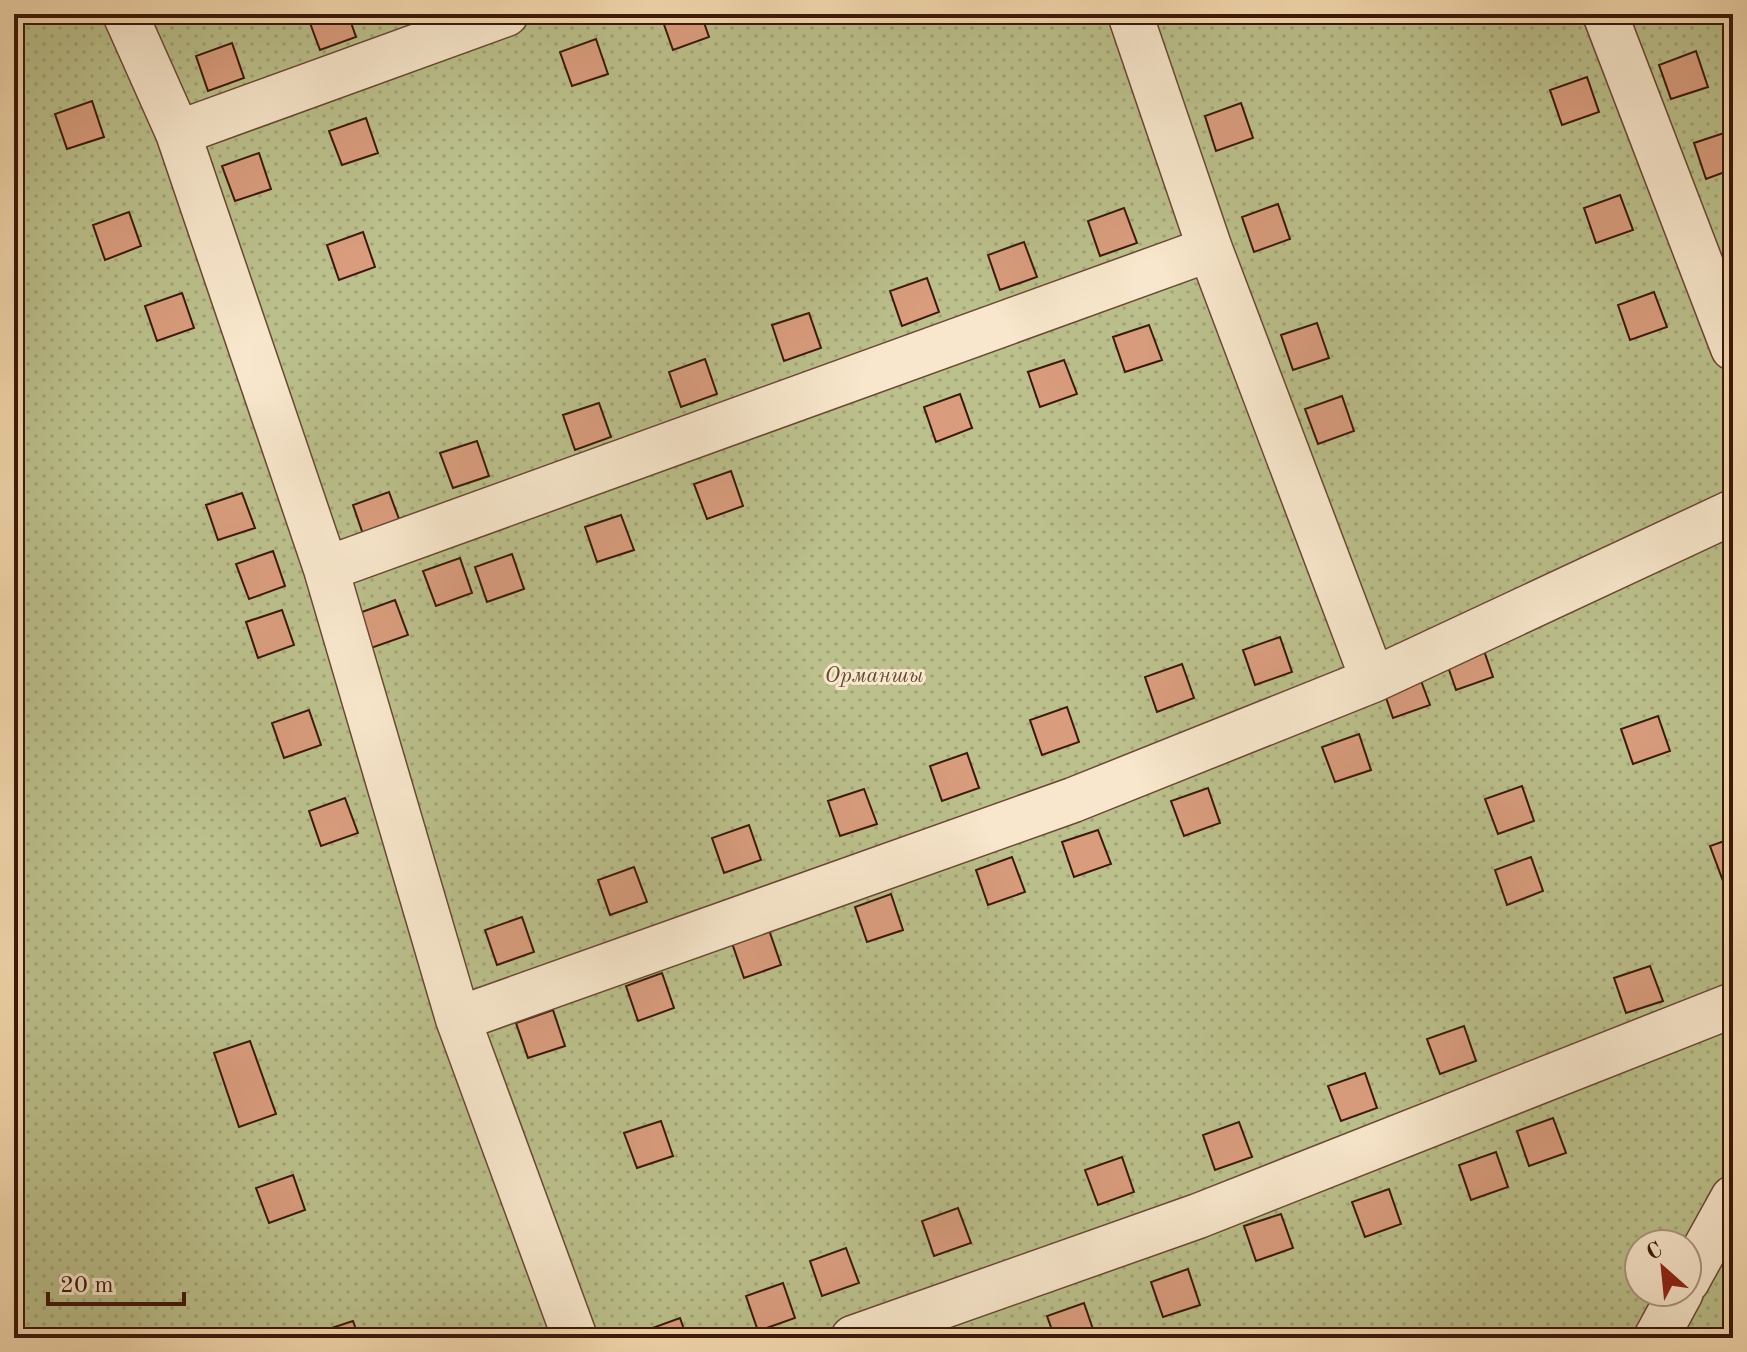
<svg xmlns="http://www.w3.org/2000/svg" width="1747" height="1352" font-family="'Old Standard TT',serif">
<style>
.park{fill:url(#park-dots);stroke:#7b6c4a;stroke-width:2;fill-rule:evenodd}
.building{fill:#d99d7e;stroke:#3b1809;stroke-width:2}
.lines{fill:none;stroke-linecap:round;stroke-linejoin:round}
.street-casing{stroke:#6a4833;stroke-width:47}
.street{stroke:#f8e7cc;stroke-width:44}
.labels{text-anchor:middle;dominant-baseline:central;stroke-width:6;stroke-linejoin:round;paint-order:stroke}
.park-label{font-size:22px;font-style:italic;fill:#614a30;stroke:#f8e7cc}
</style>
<defs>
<pattern id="park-dots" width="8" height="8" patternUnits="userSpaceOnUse" patternTransform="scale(2)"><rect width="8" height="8" fill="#bbc08c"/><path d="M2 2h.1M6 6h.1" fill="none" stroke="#a2a477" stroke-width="1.8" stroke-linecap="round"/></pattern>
</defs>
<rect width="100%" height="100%" fill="#f5dab0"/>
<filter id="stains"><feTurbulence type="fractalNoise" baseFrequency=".0025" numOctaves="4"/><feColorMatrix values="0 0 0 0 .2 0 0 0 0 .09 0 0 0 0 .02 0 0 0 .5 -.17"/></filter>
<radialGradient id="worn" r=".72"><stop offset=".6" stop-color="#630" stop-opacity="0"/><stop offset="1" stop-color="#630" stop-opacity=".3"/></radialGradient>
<path class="park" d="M14,14H1733V1338H14ZM1639,1244H1687V1292H1639Z"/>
<path class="building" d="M311,14H348L356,37L320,50L307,15Z
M665,14H701L709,37L673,50L661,16Z
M596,39L608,74L572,86L560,52Z
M232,43L244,78L208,91L196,56Z
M1696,51L1708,87L1671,99L1659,65Z
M1587,77L1599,112L1562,125L1550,90Z
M92,101L104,137L67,149L55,114Z
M1241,103L1253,138L1216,151L1205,116Z
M366,118L378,153L342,165L329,131Z
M1730,131L1733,139V169L1706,179L1694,143Z
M259,153L271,189L235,201L222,166Z
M1620,195L1633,230L1596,243L1584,208Z
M1278,204L1290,239L1254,252L1242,217Z
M1124,208L1137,243L1100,256L1088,221Z
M129,212L141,246L105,260L93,225Z
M363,232L375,267L339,280L327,245Z
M1024,242L1037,277L1000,290L988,255Z
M927,278L939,312L902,326L890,291Z
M1654,292L1667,327L1630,340L1618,305Z
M182,293L194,328L157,341L145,306Z
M809,313L821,348L784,361L772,325Z
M1317,323L1329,358L1293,370L1281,335Z
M1149,325L1162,360L1125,372L1113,337Z
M705,359L717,394L681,407L669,372Z
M1064,360L1077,394L1040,407L1028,372Z
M960,394L972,428L936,442L924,407Z
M1342,396L1354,431L1318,444L1305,409Z
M599,403L611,437L575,450L563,415Z
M477,441L489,476L453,488L440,453Z
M731,471L743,506L707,519L694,484Z
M389,492L402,527L365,540L353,505Z
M242,493L255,528L218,540L206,505Z
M621,515L634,550L597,562L585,527Z
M273,551L285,586L249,599L236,564Z
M512,554L524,589L487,602L475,567Z
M460,558L472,593L436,606L423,571Z
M395,600L408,635L371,648L359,613Z
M282,610L294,645L258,658L246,622Z
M1280,637L1292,672L1255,685L1243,650Z
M1481,642L1493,677L1456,690L1444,655Z
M1182,664L1194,698L1157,712L1145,677Z
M1417,670L1430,705L1393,718L1381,683Z
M1067,707L1079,742L1042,755L1030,720Z
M309,710L321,745L284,758L272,723Z
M1658,716L1670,751L1633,764L1621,729Z
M1359,734L1371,770L1335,782L1322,747Z
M967,753L979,788L942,801L930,766Z
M1522,786L1534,821L1498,834L1485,799Z
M1208,788L1220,823L1184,836L1171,801Z
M864,789L877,824L840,836L828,801Z
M345,798L358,833L321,846L309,811Z
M749,825L761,860L724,873L712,838Z
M1098,830L1111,864L1074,877L1062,842Z
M1733,838V877L1723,881L1710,846Z
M1012,857L1025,892L988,905L976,870Z
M1531,857L1543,891L1507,905L1495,870Z
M634,867L647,902L610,915L598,880Z
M891,894L903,930L867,942L855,907Z
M522,917L534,952L497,965L485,930Z
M769,930L781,965L744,978L732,943Z
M1650,966L1663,1001L1626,1013L1614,978Z
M662,973L674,1008L638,1021L626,986Z
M553,1010L565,1046L528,1058L516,1023Z
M1464,1026L1476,1061L1440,1074L1427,1039Z
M250,1041L276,1114L239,1127L214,1053Z
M1733,1042V1074L1723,1045Z
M1365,1073L1377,1108L1341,1121L1328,1086Z
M1553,1118L1566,1153L1529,1166L1517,1131Z
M661,1121L673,1156L637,1168L624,1133Z
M1239,1122L1252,1157L1215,1170L1203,1135Z
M1496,1152L1508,1187L1471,1200L1459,1165Z
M1122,1157L1134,1192L1098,1205L1085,1170Z
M293,1175L305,1210L269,1223L256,1188Z
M1389,1189L1401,1224L1365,1237L1352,1202Z
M958,1208L971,1243L934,1256L922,1221Z
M1281,1214L1293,1248L1256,1261L1244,1226Z
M846,1248L859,1283L822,1296L810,1261Z
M1188,1269L1200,1305L1163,1317L1151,1282Z
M783,1283L795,1318L758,1331L746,1296Z
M1084,1303L1096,1338H1055L1047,1316Z
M680,1318L687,1338H646L644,1331Z
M353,1321L359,1338H318L316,1333Z"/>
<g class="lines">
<g class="street-casing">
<path id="street" d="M125,14L178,133L326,569L458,1019L575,1338
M1130,14L1210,249L1373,680
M1605,14L1733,348
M178,133L506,14
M326,569L1210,249
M458,1019L1073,800L1373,680L1733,512
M1687,1281L1733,1198
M853,1338L1198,1216L1733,1005
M1656,1338L1681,1292"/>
</g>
<use href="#street" class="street"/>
</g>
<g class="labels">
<g class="park-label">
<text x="874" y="676">Орманшы</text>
</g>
</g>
<rect width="1747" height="1352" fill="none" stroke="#f5dab0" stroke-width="48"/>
<rect x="16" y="16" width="1715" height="1320" fill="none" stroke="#3b1809" stroke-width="4"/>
<rect x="24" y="24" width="1699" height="1304" fill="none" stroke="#3b1809" stroke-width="2"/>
<g transform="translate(1663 1268) rotate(333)"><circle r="38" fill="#f8e7cc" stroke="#ac947e" stroke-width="2"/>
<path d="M0-6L14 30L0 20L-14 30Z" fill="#8f2418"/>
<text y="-12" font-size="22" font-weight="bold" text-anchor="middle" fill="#3b1809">С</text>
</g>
<path d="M48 1292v12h136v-12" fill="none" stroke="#3b1809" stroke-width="4"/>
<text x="60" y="1292" font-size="24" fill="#3b1809" stroke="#f8e7cc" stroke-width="6" paint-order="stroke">20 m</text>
<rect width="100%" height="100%" filter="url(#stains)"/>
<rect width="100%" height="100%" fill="url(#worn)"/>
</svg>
